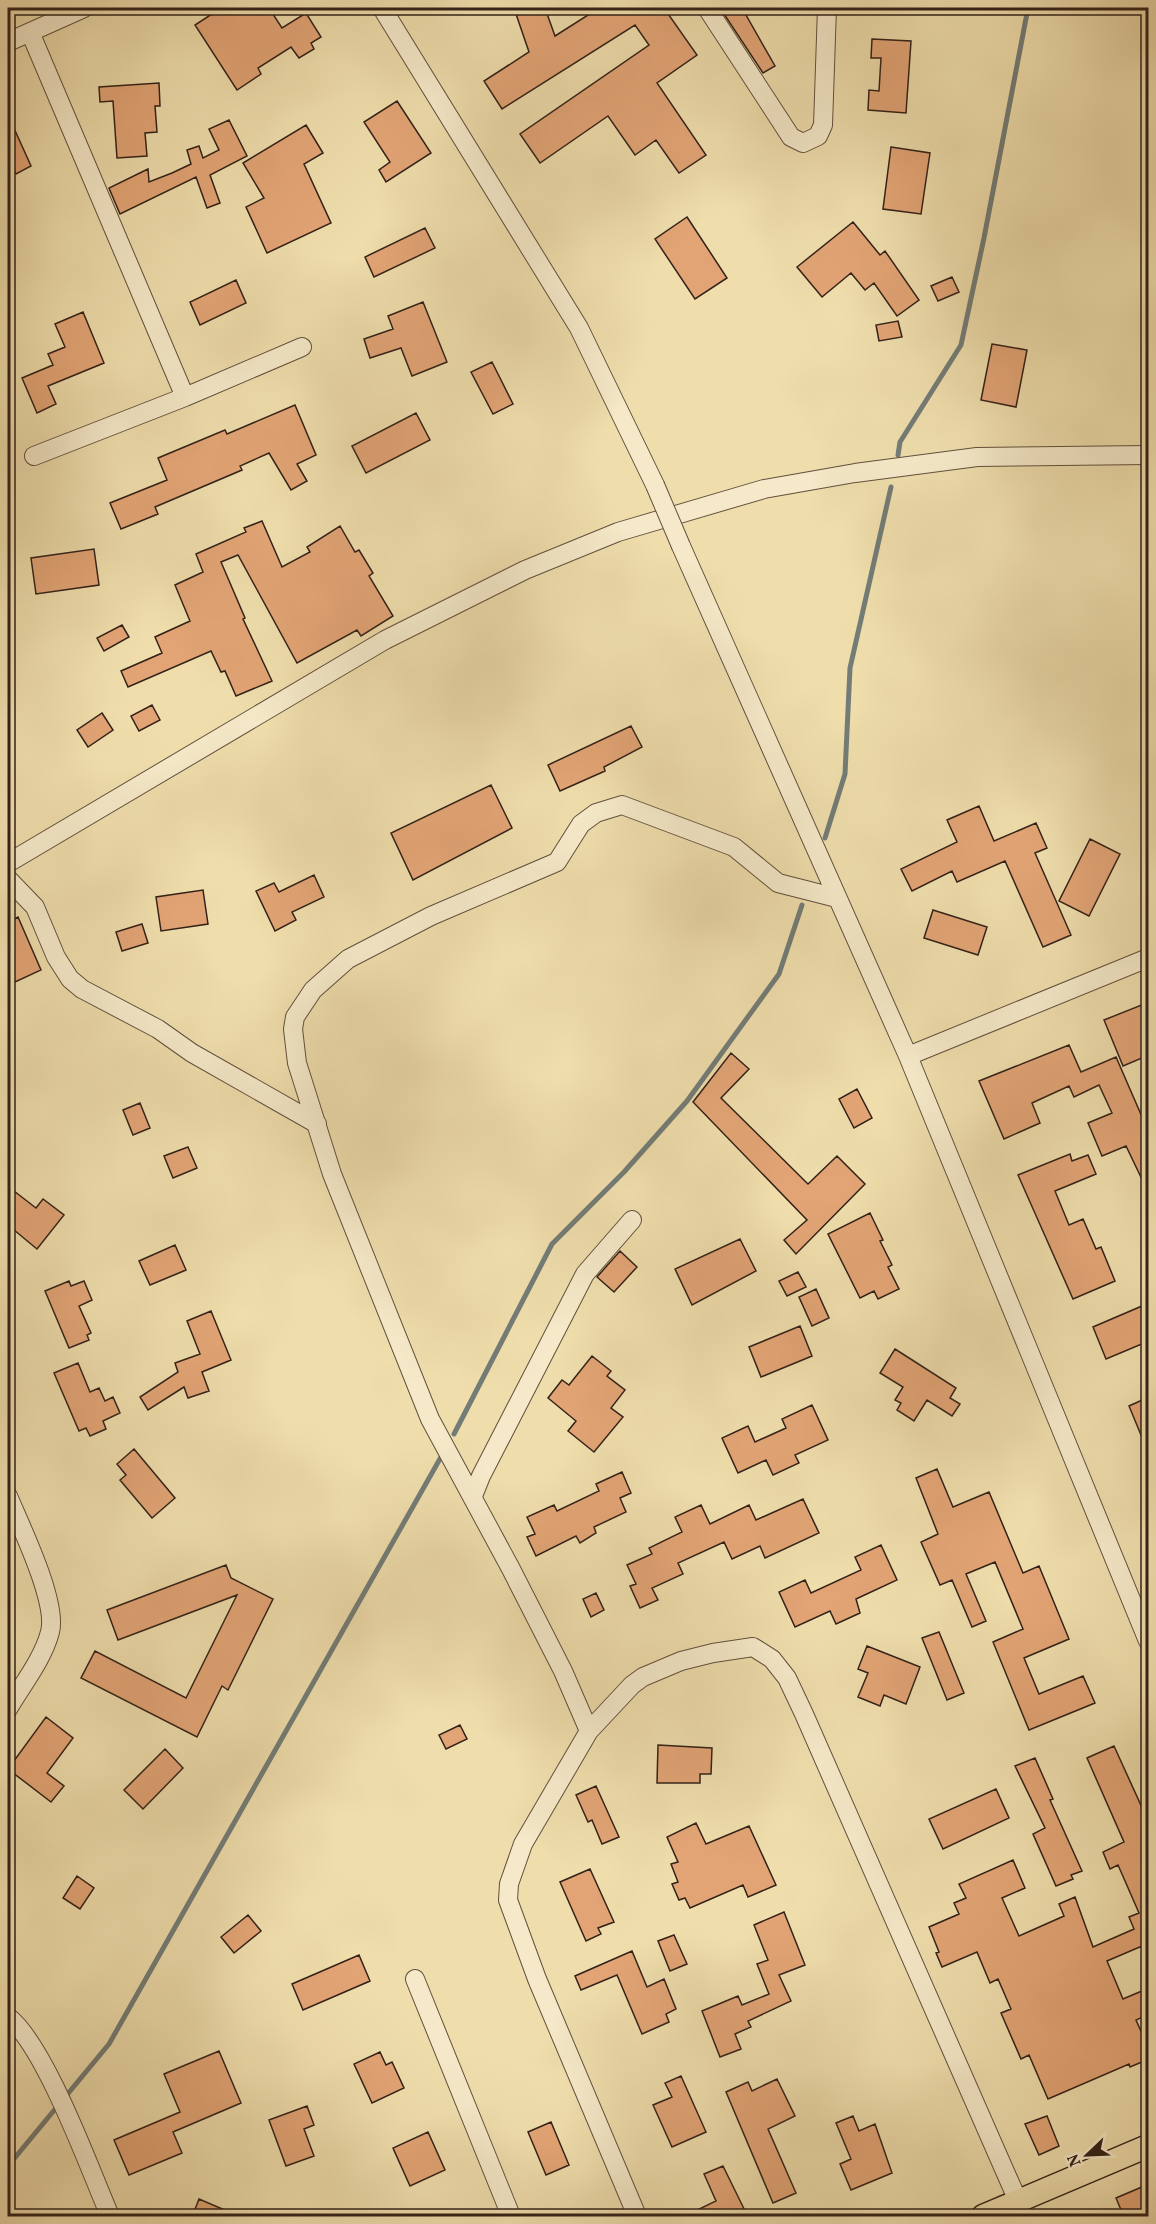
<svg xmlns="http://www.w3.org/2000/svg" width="1156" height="2224" font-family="Vollkorn,serif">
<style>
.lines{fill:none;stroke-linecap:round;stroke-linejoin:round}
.stream{stroke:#737c76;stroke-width:5}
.building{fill:#e2a475;stroke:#322118;stroke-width:1.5}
.minor-casing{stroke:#61503d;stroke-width:20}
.major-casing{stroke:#322118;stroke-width:25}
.minor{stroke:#f5e9c9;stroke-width:18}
.major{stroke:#efddac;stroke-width:22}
.minor-bridge-casing{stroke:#61503d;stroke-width:20;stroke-linecap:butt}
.minor-bridge{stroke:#f5e9c9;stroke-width:18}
</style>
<rect width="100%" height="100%" fill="#efddac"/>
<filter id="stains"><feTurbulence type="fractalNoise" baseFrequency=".00333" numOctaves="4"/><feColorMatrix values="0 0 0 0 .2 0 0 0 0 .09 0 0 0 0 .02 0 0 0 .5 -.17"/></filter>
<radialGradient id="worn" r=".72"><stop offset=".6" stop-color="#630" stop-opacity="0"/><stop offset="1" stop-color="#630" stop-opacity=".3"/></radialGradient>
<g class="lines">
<path class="stream" d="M898,455L900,442L961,345L984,238L1028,8
M825,838L845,774L850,668L891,487
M454,1434L552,1244L624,1172L687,1101L779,974L802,905
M8,2166L109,2044L441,1457"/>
</g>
<path class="building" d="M221,8H269L282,28L306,13L321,37L311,43L314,49L299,58L291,47L258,68L261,74L237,90L195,25Z
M535,8H545L555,36L599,8H664L697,55L657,83L706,155L679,173L656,140L635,155L608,116L540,163L520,134L649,45L635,25L502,109L484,81L529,52L516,14Z
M720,8H742L775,66L763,73Z
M872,39L911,41L906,113L868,110L869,90L879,91L881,58H871Z
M159,83L160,106H155L157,132L145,133L147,156L117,158L113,101L100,102L99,87Z
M397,101L431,153L386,182L379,170L390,162L364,122Z
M8,115L31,166L16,174L8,156Z
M229,120L247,156L210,175L220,203L207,208L196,177L120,214L109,188L148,169L149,182L172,173L191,164L187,150L199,146L203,158L219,150L209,129Z
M306,125L323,153L304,164L331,223L267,253L246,207L264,198L243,163Z
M891,147L930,153L921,214L883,209Z
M687,217L727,278L695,299L655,239Z
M853,222L880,255L885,251L919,300L897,316L874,283L865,290L851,273L822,297L797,267Z
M425,228L435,248L374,277L365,257Z
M952,277L959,292L938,301L931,286Z
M236,280L246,303L200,325L190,302Z
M423,302L447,362L412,376L401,348L370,358L364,339L393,329L388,316Z
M83,312L104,363L48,386L56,404L37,413L22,378L53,365L48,354L65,347L55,324Z
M898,321L902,337L879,341L876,325Z
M992,344L1027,350L1016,407L981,400Z
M492,362L513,404L493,414L471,372Z
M295,405L316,455L297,464L307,481L291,490L269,453L240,466L242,470L155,507L158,514L121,529L110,503L167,480L158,458L225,430L227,434Z
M416,413L430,440L366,473L352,446Z
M262,521L282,567L310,552L307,547L340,526L355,552L359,550L373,573L369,576L393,616L361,636L357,630L297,663L238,555L221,562L245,618L243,619L272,681L236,696L225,671L221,672L211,651L128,687L121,671L162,653L155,637L190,621L175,585L203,572L196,554L246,532L244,528Z
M94,549L99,585L36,594L31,558Z
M122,625L129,637L104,651L97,638Z
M152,705L160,720L139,731L131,716Z
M102,713L113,730L88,747L77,730Z
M631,726L642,747L604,767L605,771L560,791L548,765Z
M491,785L512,828L413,880L391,833Z
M979,806L994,841L1036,823L1047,848L1035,853L1071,935L1043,947L1005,861L957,882L952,871L912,891L901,869L957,842L947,820Z
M1090,839L1120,854L1089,916L1059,901Z
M314,875L324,897L292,912L296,920L275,931L256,891L274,883L279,892Z
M203,890L208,924L161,931L156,897Z
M933,910L987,927L978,955L924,938Z
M18,917L41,970L15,982L11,973L8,974V922Z
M142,924L148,943L122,951L116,932Z
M1149,1002V1055L1123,1066L1104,1020Z
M1069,1045L1081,1072L1116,1057L1149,1133V1194L1126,1146L1102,1156L1088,1123L1112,1113L1099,1085L1074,1097L1069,1086L1032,1103L1040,1123L1004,1139L979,1081Z
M731,1053L749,1069L721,1098L808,1184L837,1156L865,1184L796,1254L784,1240L807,1220L693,1102Z
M857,1089L872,1118L854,1128L839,1099Z
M140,1103L150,1128L133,1135L123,1110Z
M188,1147L197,1168L173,1178L164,1156Z
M1070,1154L1072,1161L1088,1155L1096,1174L1055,1191L1069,1225L1083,1219L1096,1249L1101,1247L1115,1281L1073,1299L1018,1175Z
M14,1191L36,1208L43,1199L64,1215L37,1249L8,1225V1199Z
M870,1213L883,1240L880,1241L892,1265L888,1267L899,1289L878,1299L874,1291L860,1298L828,1234Z
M740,1239L756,1271L692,1305L675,1269Z
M175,1245L186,1270L150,1285L139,1261Z
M620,1251L637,1267L614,1292L597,1277Z
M798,1272L806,1287L787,1296L779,1281Z
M69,1281L71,1286L84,1281L92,1300L79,1306L91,1333L87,1335L89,1340L69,1348L45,1291Z
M816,1289L829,1318L812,1326L799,1297Z
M1149,1303V1341L1106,1359L1093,1327Z
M211,1311L231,1360L202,1372L209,1391L188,1398L184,1387L148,1410L140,1397L178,1372L175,1363L200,1354L187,1321Z
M800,1326L812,1356L761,1377L749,1347Z
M895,1349L956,1388L950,1398L960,1404L952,1416L927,1400L914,1421L897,1410L901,1403L895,1400L903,1387L880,1373Z
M592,1356L611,1371L607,1376L625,1390L611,1408L623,1417L594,1452L568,1431L576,1421L548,1398L562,1380L569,1385Z
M78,1363L90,1392L99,1388L105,1401L113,1397L120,1413L103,1421L106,1429L90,1436L86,1428L79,1431L54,1373Z
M1149,1397V1452H1148L1129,1406Z
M812,1405L828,1440L795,1455L799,1463L773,1475L766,1460L738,1473L722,1438L748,1426L755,1442L786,1428L782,1419Z
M134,1449L175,1498L152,1518L120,1480L126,1475L117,1464Z
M937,1469L953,1507L989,1492L1023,1573L1039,1566L1069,1639L1024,1658L1039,1694L1083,1676L1095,1703L1029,1730L993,1642L1023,1629L995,1562L966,1574L986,1621L972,1627L952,1580L940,1585L921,1542L938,1534L916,1478Z
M622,1472L631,1493L620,1498L626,1512L594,1527L596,1533L580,1543L576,1536L536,1556L527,1537L535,1534L527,1517L554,1505L557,1511L599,1491L596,1484Z
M803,1499L819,1533L765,1558L760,1546L732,1559L724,1542L678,1563L683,1574L652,1588L658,1600L640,1608L630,1586L636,1584L627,1565L652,1554L649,1548L682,1532L675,1517L701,1505L710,1524L749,1505L756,1520Z
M881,1545L897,1580L856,1599L860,1613L836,1624L830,1611L795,1627L779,1592L805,1580L811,1593L861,1570L855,1557Z
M226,1565L231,1578L273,1599L228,1690L222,1686L197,1737L81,1678L95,1651L186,1698L237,1595L118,1640L107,1610Z
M596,1593L604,1610L591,1617L583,1599Z
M939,1632L964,1693L947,1700L922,1638Z
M867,1646L920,1667L906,1704L884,1695L880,1706L858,1697L868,1673L858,1669Z
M46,1717L73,1738L47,1773L64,1786L51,1802L8,1769Z
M460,1725L467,1739L446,1749L439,1735Z
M658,1745L712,1748L711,1774H700V1783H657Z
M1114,1746L1149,1823V1960L1142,1946L1107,1961L1123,1999L1149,1988V2014L1136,2020L1149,2049V2059L1130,2067L1129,2064L1048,2099L1029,2055L1021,2059L1001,2013L1011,2009L998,1979L990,1983L977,1952L942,1967L936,1953L939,1952L929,1927L959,1914L954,1903L966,1898L959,1884L1013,1860L1025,1888L1002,1898L1019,1936L1064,1916L1059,1904L1075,1897L1093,1947L1134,1929L1129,1917L1139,1913L1118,1865L1110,1869L1103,1852L1124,1842L1087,1758Z
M165,1749L183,1768L143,1809L124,1790Z
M1035,1758L1053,1799L1050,1800L1082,1871L1071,1875L1073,1879L1056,1886L1033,1834L1045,1828L1015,1766Z
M596,1786L619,1837L602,1844L592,1820L588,1822L576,1795Z
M996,1789L1009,1818L943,1849L929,1819Z
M696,1823L706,1844L749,1826L776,1885L748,1897L743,1885L690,1908L685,1898L679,1900L672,1884L678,1882L671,1864L678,1862L667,1837Z
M590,1869L614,1922L598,1928L601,1934L586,1941L560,1882Z
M77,1876L94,1888L80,1909L63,1898Z
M784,1912L805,1965L779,1975L791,2001L748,2021L751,2027L735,2034L741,2049L720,2057L702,2011L738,1996L742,2005L769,1994L757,1964L768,1960L754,1925Z
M248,1915L261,1931L234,1953L221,1937Z
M674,1935L687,1964L670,1971L658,1941Z
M632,1951L647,1987L664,1979L676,2009L666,2014L669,2022L642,2034L617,1975L581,1990L575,1976Z
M359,1955L370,1981L303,2010L292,1984Z
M219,2051L241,2103L173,2132L182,2153L129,2175L114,2140L180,2112L164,2074Z
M380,2052L386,2065L392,2062L404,2088L372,2103L354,2064Z
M681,2076L706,2132L672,2147L653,2105L672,2097L665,2083Z
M777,2079L795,2116L768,2129L796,2193L773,2203L726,2092L748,2082L752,2091Z
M307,2106L314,2125L304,2129L314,2156L286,2166L269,2120Z
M853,2116L859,2131L875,2124L892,2173L851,2190L840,2164L851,2159L836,2123Z
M1047,2116L1059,2146L1039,2155L1025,2124Z
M551,2122L569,2165L546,2175L528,2132Z
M428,2132L445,2170L410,2186L393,2148Z
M723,2166L748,2217H683L716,2201L704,2174Z
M1149,2184V2217H1124L1116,2198Z
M199,2199L241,2217H192Z"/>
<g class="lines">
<g class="minor-casing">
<path id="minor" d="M382,8L579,328L655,485
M707,8L791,137L803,143L818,136L823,125L827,8
M30,32L185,397
M8,42L84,8
M34,456L185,397L302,347
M681,546L908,1056L1148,1641
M8,863L385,640L525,570L618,532L764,489L855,473L977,457L1148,455
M8,879L35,907L56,957L70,979L82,989L158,1029L192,1053L317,1124
M908,1056L1148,958
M8,1496C20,1525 58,1602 50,1632C43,1659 22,1685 8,1709
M473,1496L481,1476L585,1274L632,1220
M589,1731L563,1671L511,1569L430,1419L332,1174L297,1063L293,1029L295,1017L313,990L348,959L431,916L557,862L581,824L596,813L622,805L734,847L778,883L837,898
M415,1979L511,2216
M8,2017C45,2045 90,2170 110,2216
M637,2216L537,1979L508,1900L509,1884L523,1844L589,1731L632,1685L643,1677L681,1661L713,1653L753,1647L772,1659L787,1678L804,1714L1018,2201"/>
</g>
<g class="major-casing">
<path id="major" d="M983,2216L1148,2146"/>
</g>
<use href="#minor" class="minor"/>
<use href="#major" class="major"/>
<g class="minor-bridge-casing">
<path id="minor-bridge" d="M655,485L681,546"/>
</g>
<use href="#minor-bridge" class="minor-bridge"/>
</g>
<rect width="1156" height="2224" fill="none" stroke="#efddac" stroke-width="30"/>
<rect x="9" y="9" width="1138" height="2206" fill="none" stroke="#322118" stroke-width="3"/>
<rect x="15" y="15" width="1126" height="2194" fill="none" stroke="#322118" stroke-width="1.5"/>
<g transform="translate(1087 2155) rotate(247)" stroke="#f5e9c9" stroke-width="4.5" paint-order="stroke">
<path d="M0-4.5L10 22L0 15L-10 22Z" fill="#322118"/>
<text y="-9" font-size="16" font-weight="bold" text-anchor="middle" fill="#322118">N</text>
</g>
<rect width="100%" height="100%" filter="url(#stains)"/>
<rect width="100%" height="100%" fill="url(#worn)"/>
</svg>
